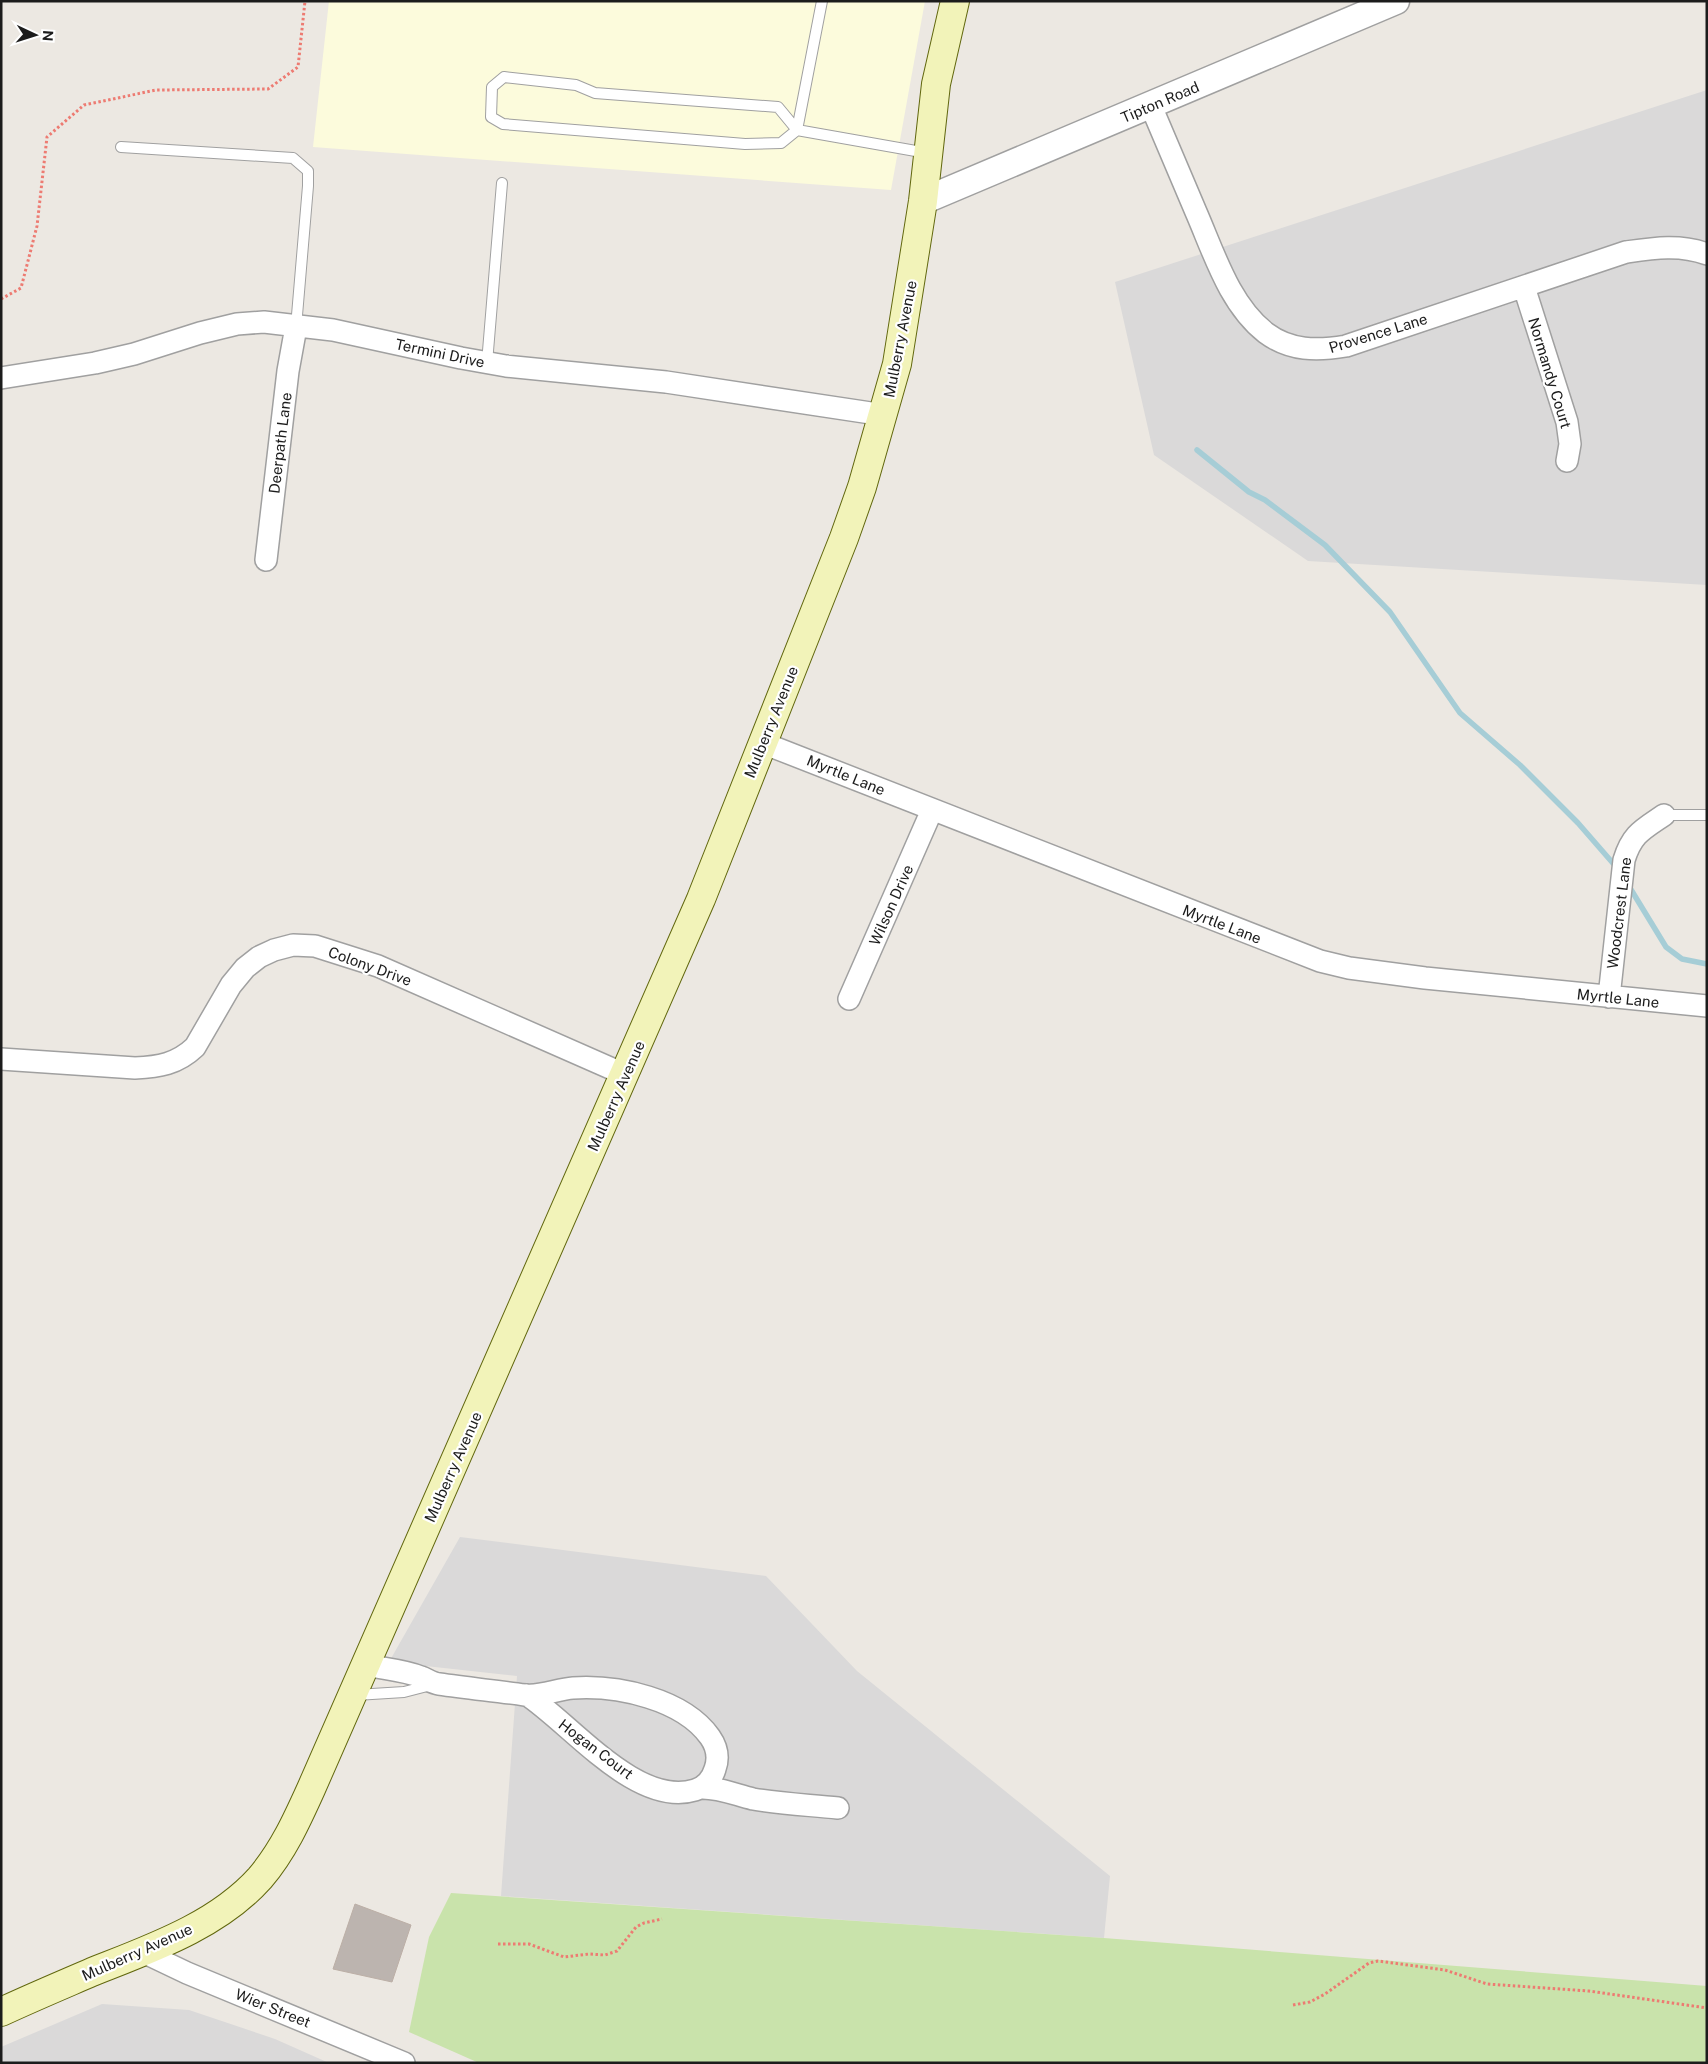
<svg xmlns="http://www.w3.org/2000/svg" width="1708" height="2064" font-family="'Public Sans',sans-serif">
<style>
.residential{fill:#dad9d9}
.education{fill:#fcfbdc}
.grass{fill:#c9e3ab}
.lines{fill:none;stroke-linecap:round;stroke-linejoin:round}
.stream{stroke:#a6cdd6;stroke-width:5.5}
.building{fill:#bcb4af;stroke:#bcafa6}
.service-casing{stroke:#a0a0a0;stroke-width:12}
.minor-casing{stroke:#a0a0a0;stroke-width:24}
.tertiary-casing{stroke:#a0a0a0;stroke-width:29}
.secondary-casing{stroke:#61670e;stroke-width:30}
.path{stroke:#ed7b72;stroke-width:3;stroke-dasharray:2.5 2.5;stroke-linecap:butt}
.service{stroke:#fff;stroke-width:10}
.minor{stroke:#fff;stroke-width:21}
.tertiary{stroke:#fff;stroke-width:26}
.secondary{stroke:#f2f3b9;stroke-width:28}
.labels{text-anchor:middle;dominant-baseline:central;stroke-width:4.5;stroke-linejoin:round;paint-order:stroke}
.street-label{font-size:15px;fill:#1c1c1c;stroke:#fff}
</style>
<rect width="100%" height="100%" fill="#ece8e2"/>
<path class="residential" d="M1707,90V585L1308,561L1154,455L1115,282Z
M460,1537L766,1576L857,1671L1110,1876L1104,1938L501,1896L517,1676L389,1662Z
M102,2004L189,2010L275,2039L329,2063H1V2047Z"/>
<path class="education" d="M329,1H925L891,190L313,147Z"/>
<path class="grass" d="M451,1893L1104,1938L1707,1986V2063H479L409,2032L429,1937Z"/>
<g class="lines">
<path class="stream" d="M1197,450L1249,492L1265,500L1325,545L1390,612L1460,713L1520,765L1578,823L1618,869
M1627,883L1666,947L1682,959L1707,964"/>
</g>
<path class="building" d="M355,1904L411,1925L392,1982L333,1969Z"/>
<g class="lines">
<g class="service-casing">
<path id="service" d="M822,1L797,130L781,143L745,144L503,124L491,117L492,87L504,77L576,85L595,93L778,107L797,130L927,153
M121,147L293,158L308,171V186L296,327
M487,363L502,183
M1664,815H1707
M356,1695L404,1692L435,1684"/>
</g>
<g class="minor-casing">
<path id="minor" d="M1151,106C1166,141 1181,176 1196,212C1214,253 1229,304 1266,333C1290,351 1317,351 1346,346L1626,252C1654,248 1680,244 1707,254
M1524,287L1567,422L1570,444L1567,461
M1,378L95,363L134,354L200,333L237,324L264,322L333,330L461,358L506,366L666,382L884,415
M266,560L288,371L296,327
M763,743L1320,961L1349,968L1425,978L1707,1006
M1609,997L1624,860C1632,834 1642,830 1664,815
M849,999L932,810
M1,1059L135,1068C159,1067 177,1064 195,1047L231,985L245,968L259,957L274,950L293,945L315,946L378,966L626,1075
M366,1665C384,1669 404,1670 421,1677C427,1679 432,1683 439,1684C467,1688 496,1691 525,1695C540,1697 558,1689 573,1688C618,1685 683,1699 710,1737C717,1747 719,1758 715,1769C712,1779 705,1787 695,1790C637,1808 571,1724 527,1695
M700,1788C718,1787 736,1795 753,1799C781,1804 810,1805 838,1808
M143,1952L187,1973L404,2063"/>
</g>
<g class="tertiary-casing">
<path id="tertiary" d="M923,201L1396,1"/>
</g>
<g class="secondary-casing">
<path id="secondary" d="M1,2012C31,1998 62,1985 92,1972C150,1949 217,1926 260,1878C283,1851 297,1820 311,1789L701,899L844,538L862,487L897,364L923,201L936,84L955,1"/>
</g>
<path class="path" d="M1,299L21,288L37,226L47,137L84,105L156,90L268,89L298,67L305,1
M498,1944H529L564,1957L589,1954L605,1955L617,1951L636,1927L644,1923L662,1919
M1293,2005L1310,2002L1325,1994L1369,1963L1378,1961L1445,1970L1487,1984L1589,1991L1707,2008"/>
<use href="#service" class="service"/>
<use href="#minor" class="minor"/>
<use href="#tertiary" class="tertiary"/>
<use href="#secondary" class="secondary"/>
</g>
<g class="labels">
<g class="street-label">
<text transform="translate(1160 102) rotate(-23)">Tipton Road</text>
<text transform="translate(1378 333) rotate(-17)">Provence Lane</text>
<text transform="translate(900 339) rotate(-79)">Mulberry Avenue</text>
<text transform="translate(440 353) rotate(12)">Termini Drive</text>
<text transform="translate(1550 373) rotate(73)">Normandy Court</text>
<text transform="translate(280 443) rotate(-83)">Deerpath Lane</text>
<text transform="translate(771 722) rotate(-68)">Mulberry Avenue</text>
<text transform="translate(846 775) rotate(22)">Myrtle Lane</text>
<text transform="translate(891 905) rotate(-66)">Wilson Drive</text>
<text transform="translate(1619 913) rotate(-83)">Woodcrest Lane</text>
<text transform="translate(1222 924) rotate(21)">Myrtle Lane</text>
<text transform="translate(370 966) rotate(20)">Colony Drive</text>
<text transform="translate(1618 998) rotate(6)">Myrtle Lane</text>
<text transform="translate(616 1096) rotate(-66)">Mulberry Avenue</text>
<text transform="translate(453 1467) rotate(-66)">Mulberry Avenue</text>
<text transform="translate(596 1749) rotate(37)">Hogan Court</text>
<text transform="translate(137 1952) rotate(-24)">Mulberry Avenue</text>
<text transform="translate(273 2008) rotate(22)">Wier Street</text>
</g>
</g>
<rect width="1708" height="2064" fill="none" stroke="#1c1c1c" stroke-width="5"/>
<g transform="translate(35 35) rotate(94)" stroke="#ffffff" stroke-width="4" paint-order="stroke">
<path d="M0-4L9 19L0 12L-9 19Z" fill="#1c1c1c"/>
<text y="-8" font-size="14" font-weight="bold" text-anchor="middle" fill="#1c1c1c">N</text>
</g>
</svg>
